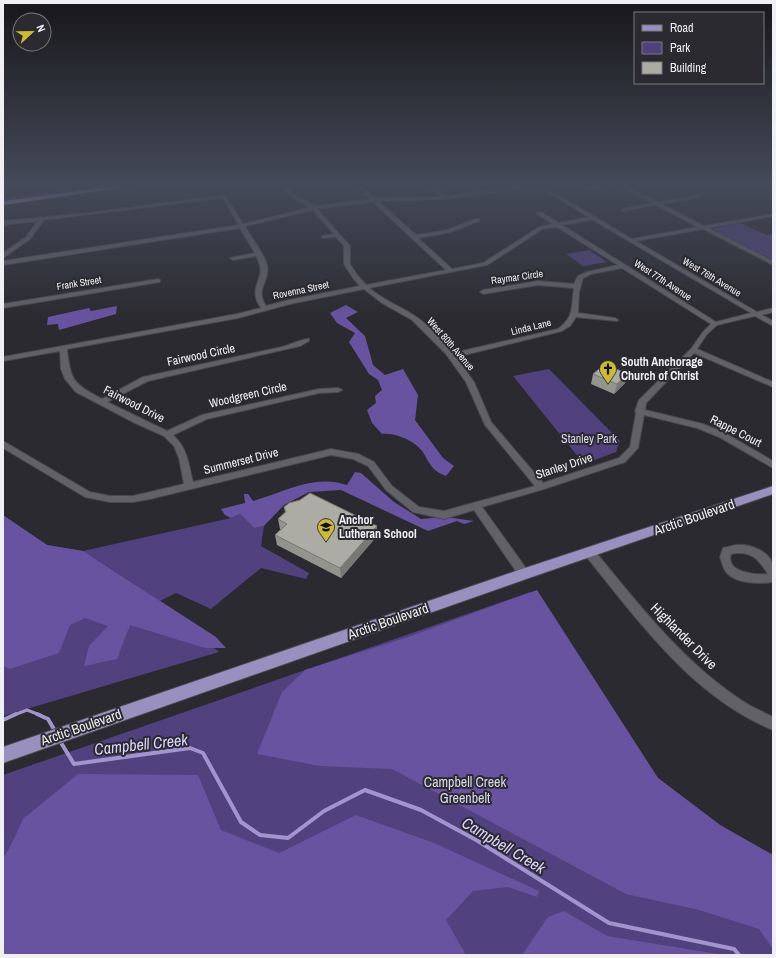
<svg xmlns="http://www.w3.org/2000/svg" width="776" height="958" font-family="'Archivo Narrow',sans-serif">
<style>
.green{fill:#52417f}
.forest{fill:#6853a1}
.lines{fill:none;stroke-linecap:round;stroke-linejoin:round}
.stream-far1{stroke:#a294cd;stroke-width:3}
.stream{stroke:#a294cd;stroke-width:4}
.minor-casing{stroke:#49484d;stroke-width:2}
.major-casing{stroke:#49484d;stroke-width:2}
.highway-casing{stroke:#49484d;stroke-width:2}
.minor{fill:#626167;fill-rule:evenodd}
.major{fill:#9a90bf;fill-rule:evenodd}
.highway{fill:#c0b0f9;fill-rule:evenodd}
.wall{fill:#94948e}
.shaded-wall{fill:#787874}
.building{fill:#acaca5;stroke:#787874}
.labels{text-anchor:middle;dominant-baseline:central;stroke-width:4;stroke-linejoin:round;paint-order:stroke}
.far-street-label{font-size:10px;fill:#f0eff3;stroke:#2b2a30}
.street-label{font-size:12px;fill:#f0eff3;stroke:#2b2a30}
.poi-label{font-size:12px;font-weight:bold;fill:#f0eff3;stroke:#2b2a30;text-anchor:start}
.park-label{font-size:12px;fill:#dcd8ee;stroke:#2b2a30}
.near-street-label{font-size:14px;fill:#f0eff3;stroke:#2b2a30}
.near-park-label{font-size:14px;fill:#dcd8ee;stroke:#2b2a30}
.near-water-label{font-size:16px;font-style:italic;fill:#dbd3fe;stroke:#2b2a30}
</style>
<rect width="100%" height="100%" fill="#2b2a30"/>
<path class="green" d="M101,185H124L3,201V199Z
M740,223L767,235L773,234V260L711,229Z
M589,250L607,262L583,266L566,254Z
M549,369L620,441L616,452L584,464L513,376Z
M240,514L254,528L264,526L261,546L309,573L306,579L261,568L211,609L176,593L160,601L91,556L219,652L3,716V516L47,545L83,551L231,518Z
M530,592L658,778L720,825L773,855V955H66L3,943V775Z"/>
<path class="forest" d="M346,305L358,312L346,318L365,336L373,365L385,375L403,369L418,395L415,420L443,458L454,466L446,476C426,469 430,456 416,445C407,438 393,433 382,434L372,423L367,410L376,403L375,396L382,390L378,380L369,374L349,342L355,333L337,323L330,313Z
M117,306L116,314L59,330L58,324L47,325L48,317L89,308L91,311Z
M355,472L361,473L394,502L421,519L445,517L474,521L464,524L457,521L428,531L341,490L309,492L284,505L264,526L254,528L240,514L231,518L225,515L221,509L245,503L244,494H248L253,501C285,492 313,474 347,485Z
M3,515L47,545L83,551L216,637L226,648H205L130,625L117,659L84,666L89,646L108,626L85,618L70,625L59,653L10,669L3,666Z
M537,590L658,778L720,825L773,855V949L759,929L699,910L626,894L392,769L320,766L257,754L282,692L305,670L408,637Z
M78,774L198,775L221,830L279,853L356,815L434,843L539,891L537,897L508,887L473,891L446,920L466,955H3V858L9,849L23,819Z
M564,911L607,936L724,955H522L548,917Z"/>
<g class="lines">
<path class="stream-far1" d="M14,715L27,710L40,715"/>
<path class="stream" d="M37,714L48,719L55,731
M3,720L16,714
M60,741L74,764L190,748L203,753L241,822L260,835L288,838L324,811L365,790L421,810L478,841L609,923L734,949L739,955"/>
<g class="minor-casing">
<path id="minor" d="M281,185H285L295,195L315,206L371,199L356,185H361L375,198L442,197L427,185H432L448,196L527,185H541L632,239L698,227L656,205L622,211V209L652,203L618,185H623L658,202L702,195L700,197L662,204L704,226L773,214V216L708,228L773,261V265L703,229L636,241L757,312L773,308V312L762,315L773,321V326L755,316L717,325L707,334L697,349L773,382V387L694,353L646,403L645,410L703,424L725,433L773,461V468L719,437L697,428L644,415L638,448L625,462L544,489L482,507L528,571L529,574L528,577L524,578L520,577L474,510L444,519L413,512L386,490L368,466L353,459L331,455L150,499L133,502H110L85,497L3,448V441L90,492L110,496H133L184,484L179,458L174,446L164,436L135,423L76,392L65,379L61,369L60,351L3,361V357L237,314L261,308C245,284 270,280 256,256L233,260L230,258L255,253L240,228L3,265V261L239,225L224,200L220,198L44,220L30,239L3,258V253L26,237L38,221L3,225V221L88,213L225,195L227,196L226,197L243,224L310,208L291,197ZM537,186L589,217L559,223L541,212H537V214L553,224L539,227L483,263L452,269L418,238L451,232L479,221V219H475L448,230L416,235L378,201L447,199ZM373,202L446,270L366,285L357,275L350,264V246L317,209ZM313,210L334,234L322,236V238L336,237L344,246V264L353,278L360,286L289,300L266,306C254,288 271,281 267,265C265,255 250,236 245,226ZM593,220L751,313L716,322L562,225ZM557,227L618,265L587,272L578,276L574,284L538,281L483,290L480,292L483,294L538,285L574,288C571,307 575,316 558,329L453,353C442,340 429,325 415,316C400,306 383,300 369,288L487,265L543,229ZM622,268L711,324L703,332L691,349L639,400L635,411L636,413L630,447L619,458L543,483L491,422L474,382L456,357L562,331L570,326L576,317L617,321L618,320L615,318L578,313L579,292L583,278L591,274ZM364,289L382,303L412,320L446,354L466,382L485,425L535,486L444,511L419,507L392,486L374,462L358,454L331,449L193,482C188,463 188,449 173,435L207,419L319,393L338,392L342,390L338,388L319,389L202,415L167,431L107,402L148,381L300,346L309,341V339C305,338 289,345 282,347L143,377L102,399C74,384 70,381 67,349L238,318L290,304Z
M603,185H613L586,190L584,189Z
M158,279L160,280V282L3,308V304Z
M736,545C749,544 770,550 773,566C774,571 773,577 773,582C759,584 736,584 726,572C723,568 722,562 720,557L723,548ZM736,553C753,552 759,560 768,574C756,575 725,573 731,554Z
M589,548L593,549C637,602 680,659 738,698C749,706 761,711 773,717V730C692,697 638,620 585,555L584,552L585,549Z"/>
</g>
<g class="major-casing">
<path id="major" d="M773,486V494L529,578L3,763V747L519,570Z"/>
</g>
<g class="highway-casing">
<path id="highway" d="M123,185H139L3,205V201Z"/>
</g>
<use href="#minor" class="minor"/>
<use href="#major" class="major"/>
<use href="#highway" class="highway"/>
</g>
<path class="wall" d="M593,374H628L625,383L614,394L591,384Z
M284,507L377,526V536L341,578L277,545L275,535L281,529H280L278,519L285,512Z"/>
<path class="shaded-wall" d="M628,374L625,383L614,394L617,384Z
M377,526V536L341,578L340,568Z"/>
<path class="building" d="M605,364L628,374L617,384L593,374Z
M310,493L377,526L340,568L275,535L287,524L278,519L286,512L284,507L289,503L300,500Z"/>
<linearGradient id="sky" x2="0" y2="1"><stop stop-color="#18171a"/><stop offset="0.58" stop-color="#444a59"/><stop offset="1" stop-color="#444a59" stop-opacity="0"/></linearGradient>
<rect width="776" height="319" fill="url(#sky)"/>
<defs>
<g id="church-pin" transform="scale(0.9)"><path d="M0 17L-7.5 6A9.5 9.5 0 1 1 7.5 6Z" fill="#cdb938" stroke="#2b2a30"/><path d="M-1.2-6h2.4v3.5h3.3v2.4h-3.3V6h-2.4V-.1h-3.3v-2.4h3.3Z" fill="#111"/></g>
<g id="school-pin" transform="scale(0.9)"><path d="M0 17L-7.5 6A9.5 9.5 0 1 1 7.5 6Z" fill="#cdb938" stroke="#2b2a30"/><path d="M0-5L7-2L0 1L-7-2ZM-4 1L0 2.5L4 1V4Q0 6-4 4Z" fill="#111"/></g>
</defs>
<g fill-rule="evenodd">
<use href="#church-pin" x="608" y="369"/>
<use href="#school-pin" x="326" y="527"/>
</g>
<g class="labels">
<g class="far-street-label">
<text transform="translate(517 277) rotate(-8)">Raymar Circle</text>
<text transform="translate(712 277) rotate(31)">West 76th Avenue</text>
<text transform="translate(663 280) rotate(33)">West 77th Avenue</text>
<text transform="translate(79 283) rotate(-9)">Frank Street</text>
<text transform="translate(301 290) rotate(-12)">Rovenna Street</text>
<text transform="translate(531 327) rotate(-14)">Linda Lane</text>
<text transform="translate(451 344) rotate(49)">West 80th Avenue</text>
</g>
<g class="street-label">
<text transform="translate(201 355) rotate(-12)">Fairwood Circle</text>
<text transform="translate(248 395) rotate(-13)">Woodgreen Circle</text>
<text transform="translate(134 404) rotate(27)">Fairwood Drive</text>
<text transform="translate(736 431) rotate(27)">Rappe Court</text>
<text transform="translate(241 461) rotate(-14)">Summerset Drive</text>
<text transform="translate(564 466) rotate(-18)">Stanley Drive</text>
</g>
<g class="poi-label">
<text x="621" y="362">South Anchorage<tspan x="621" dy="14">Church of Christ</tspan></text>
<text x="339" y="520">Anchor<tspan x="339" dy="14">Lutheran School</tspan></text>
</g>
<g class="park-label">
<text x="589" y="439">Stanley Park</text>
</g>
<g class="near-street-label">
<text transform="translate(694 517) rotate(-19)">Arctic Boulevard</text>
<text transform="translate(388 621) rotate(-19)">Arctic Boulevard</text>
<text transform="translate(684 636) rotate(45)">Highlander Drive</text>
<text transform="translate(81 727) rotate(-19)">Arctic Boulevard</text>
</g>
<g class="near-park-label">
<text x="465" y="782">Campbell Creek<tspan x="465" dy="16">Greenbelt</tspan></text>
</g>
<g class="near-water-label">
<text transform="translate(141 744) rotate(-6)">Campbell Creek</text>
<text transform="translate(504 845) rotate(31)">Campbell Creek</text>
</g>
</g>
<rect width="776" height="958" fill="none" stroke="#f0eff3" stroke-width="8"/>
<rect x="634" y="12" width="130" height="72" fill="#2b2a30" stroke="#7a797e"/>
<rect x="642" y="25" width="20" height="6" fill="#9a90bf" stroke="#7a797e"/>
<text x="670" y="32" font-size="12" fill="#f0eff3">Road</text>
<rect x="642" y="42" width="20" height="12" fill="#52417f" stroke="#7a797e"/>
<text x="670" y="52" font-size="12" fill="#f0eff3">Park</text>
<rect x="642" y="62" width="20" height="12" fill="#acaca5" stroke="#7a797e"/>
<text x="670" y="72" font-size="12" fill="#f0eff3">Building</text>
<g transform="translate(32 32) rotate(68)"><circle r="19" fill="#2b2a30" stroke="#7a797e"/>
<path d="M0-3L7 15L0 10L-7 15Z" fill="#cdb938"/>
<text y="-6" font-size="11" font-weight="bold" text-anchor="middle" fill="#f0eff3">N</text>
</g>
</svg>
